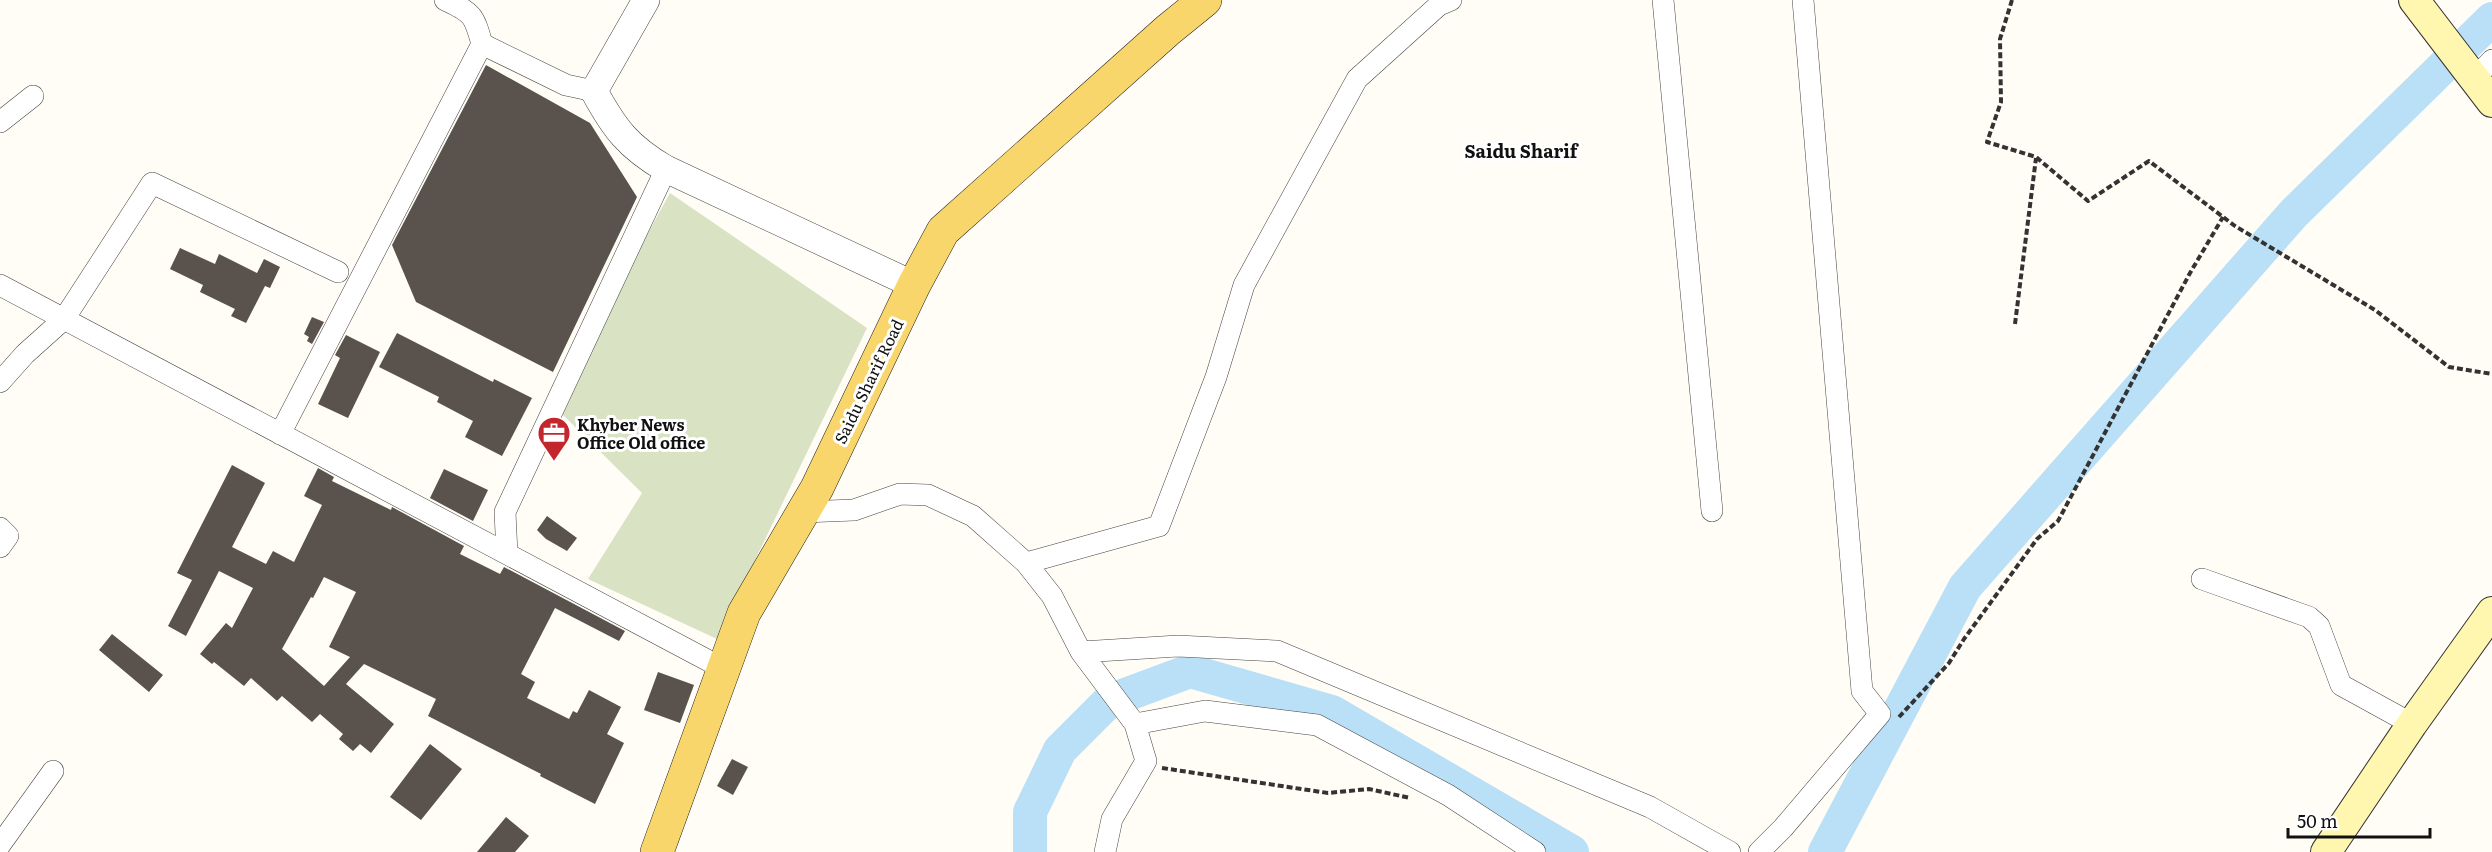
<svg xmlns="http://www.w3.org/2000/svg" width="2492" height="852" font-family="Literata,serif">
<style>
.cemetery{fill:#d9e3c4}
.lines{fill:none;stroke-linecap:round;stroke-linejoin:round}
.river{stroke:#b9e0f7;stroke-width:34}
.building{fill:#5a524d;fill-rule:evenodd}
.minor-casing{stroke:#444;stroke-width:22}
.tertiary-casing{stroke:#444;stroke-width:28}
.secondary-casing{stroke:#333;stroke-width:32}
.primary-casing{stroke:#222;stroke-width:34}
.path{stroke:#333;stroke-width:4;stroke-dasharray:6 3;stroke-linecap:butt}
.minor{stroke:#fff;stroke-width:21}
.tertiary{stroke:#fff;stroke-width:27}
.secondary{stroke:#fff6b0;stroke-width:30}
.primary{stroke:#f9d66b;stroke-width:33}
.labels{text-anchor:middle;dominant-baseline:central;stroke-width:6;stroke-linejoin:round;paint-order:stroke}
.street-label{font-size:16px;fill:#111;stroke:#fff}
.poi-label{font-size:16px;font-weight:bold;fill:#111;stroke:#fff;text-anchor:start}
.neighbourhood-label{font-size:18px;font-weight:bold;fill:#111;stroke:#fff}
</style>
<rect width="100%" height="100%" fill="#fffdf5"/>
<path class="cemetery" d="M670,193L867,328L717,639L588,579L642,493L553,405Z"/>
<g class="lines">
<path class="river" d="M1030,852V812L1060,750L1109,701L1190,671L1332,712L1572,852
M1825,852L1965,587L2294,213L2492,19"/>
</g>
<path class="building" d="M486,65L590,123L637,197L553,372L416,302L392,245Z
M180,248L215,264L219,254L257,273L264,259L280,267L270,288L265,286L246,323L231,316L235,309L200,292L203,285L170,269Z
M312,317L324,322L312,344L307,341L309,337L304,334Z
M397,333L493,382L494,379L532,398L502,456L465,437L473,421L437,402L439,397L379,367Z
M346,335L380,352L348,418L318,404L340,358L335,355Z
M232,465L265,483L232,547L266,564L273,551L294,562L322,505L304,496L318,468L334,477L332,481L391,510L392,507L464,546L460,554L500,574L504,567L625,631L619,641L555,608L521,674L535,682L527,698L569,719L573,711L577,713L589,690L621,707L607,734L624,743L595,804L540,776L541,774L428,716L436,699L364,664L346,684L394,724L371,753L360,744L353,751L339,739L343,734L320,714L312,722L282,696L277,701L251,678L244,686L214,662L212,664L200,654L226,623L232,628L253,588L219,571L186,636L168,626L192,580L177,573ZM324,577L356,592L329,647L350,657L324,686L282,649L311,597L313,598Z
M444,469L488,490L473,521L430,498Z
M547,516L577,538L567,551L546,539L537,530Z
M112,634L163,675L149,692L99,650Z
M658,672L694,685L680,723L644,710Z
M430,744L462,769L421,820L390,797Z
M732,759L748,767L733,795L717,786Z
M506,817L529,836L515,852H477Z"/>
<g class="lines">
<g class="minor-casing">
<path id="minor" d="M1663,0L1712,511
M482,44L566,85L594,91
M2474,79L2492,60
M0,122L33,96
M0,285L724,669
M0,382L25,354L64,319L152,183L338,272
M280,434L482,44C474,15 473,13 445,0
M803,512L854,510L900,494L928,495L973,516L1026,563L1052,596L1081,652L1178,646L1277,651L1650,807L1730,852
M0,528L8,536L0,547
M507,554L505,512L666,169
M1026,563L1159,526L1216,377L1244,285L1357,79L1439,5L1451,0
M2202,579L2309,617L2319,626L2341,685L2412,724
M1081,652L1135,724
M0,845L53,771
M1105,852L1112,819L1146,761L1135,724L1205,711L1317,725L1448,795L1535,852
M1759,852L1783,828L1880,714L1862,691L1803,0"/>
</g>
<g class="tertiary-casing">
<path id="tertiary" d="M646,0L594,91C614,128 628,147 666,169L914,285"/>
</g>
<g class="secondary-casing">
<path id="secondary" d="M2414,0L2492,102
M2326,852L2412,724L2492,612"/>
</g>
<g class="primary-casing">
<path id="primary" d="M657,852L744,613L817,488L914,285L943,231L1168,30L1205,0"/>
</g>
<path class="path" d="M2012,0L2000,39L2001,102L1987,142L2036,157L2088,201L2149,161L2235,226L2375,310L2449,367L2492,374
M2015,324L2036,158
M1899,717L1949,663L1964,639L2037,539L2058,521L2190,273L2223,217
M1162,768L1328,793L1369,789L1410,798"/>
<use href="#minor" class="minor"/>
<use href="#tertiary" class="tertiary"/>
<use href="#secondary" class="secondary"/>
<use href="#primary" class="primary"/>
</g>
<defs>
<g id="office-pin" transform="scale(1.725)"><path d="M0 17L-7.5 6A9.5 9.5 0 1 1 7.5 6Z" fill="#c4262e" stroke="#fff"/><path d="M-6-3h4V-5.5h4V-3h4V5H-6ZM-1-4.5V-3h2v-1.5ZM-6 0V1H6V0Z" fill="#fff"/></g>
</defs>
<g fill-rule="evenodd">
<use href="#office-pin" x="554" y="433"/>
</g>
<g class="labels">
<g class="street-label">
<text transform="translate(868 381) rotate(-64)">Saidu Sharif Road</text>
</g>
<g class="poi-label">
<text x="577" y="424">Khyber News<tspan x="577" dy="18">Office Old office</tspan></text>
</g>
<g class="neighbourhood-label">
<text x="1521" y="150">Saidu Sharif</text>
</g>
</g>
<path d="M2288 828v9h142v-9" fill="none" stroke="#111111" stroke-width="3"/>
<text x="2297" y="828" font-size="18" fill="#111111" stroke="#ffffff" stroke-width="4.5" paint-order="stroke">50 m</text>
</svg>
